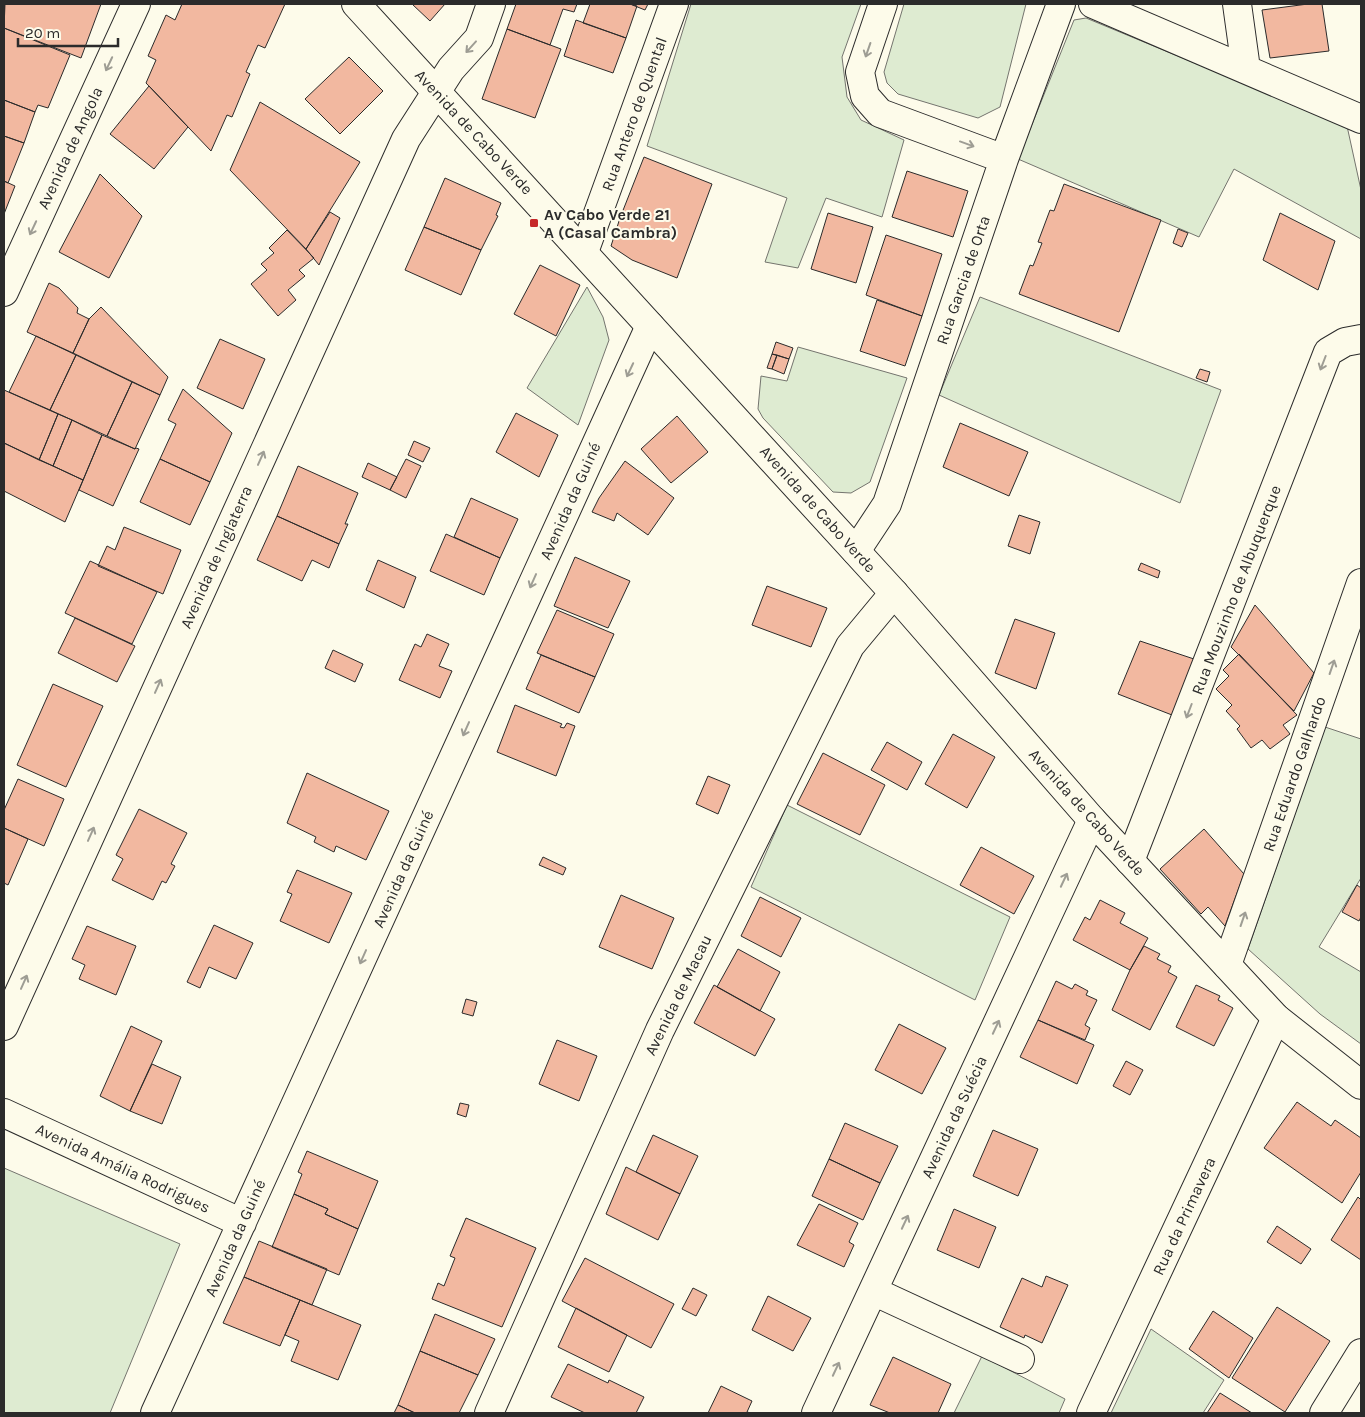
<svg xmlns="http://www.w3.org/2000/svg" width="1365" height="1417" font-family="Karla,sans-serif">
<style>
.green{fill:#deebd1;stroke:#74746e}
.building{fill:#f2b8a0;stroke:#2b2b2b}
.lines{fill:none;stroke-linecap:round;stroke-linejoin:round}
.minor-casing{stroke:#2b2b2b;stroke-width:30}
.tertiary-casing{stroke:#2b2b2b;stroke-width:30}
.minor{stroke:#fdfbea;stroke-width:28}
.tertiary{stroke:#fdfbea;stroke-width:28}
.oneway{stroke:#9e9d94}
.poi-dot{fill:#c62828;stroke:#fdfbea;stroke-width:2}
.labels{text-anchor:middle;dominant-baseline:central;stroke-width:4;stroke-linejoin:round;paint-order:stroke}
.street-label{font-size:16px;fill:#2b2b2b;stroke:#fdfbea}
.poi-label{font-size:16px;font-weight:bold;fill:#2b2b2b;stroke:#fdfbea;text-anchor:start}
</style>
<rect width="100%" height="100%" fill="#fdfbea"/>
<path class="green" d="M691,4H861L842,57L847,97L861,120L904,140L882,217L826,198L798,268L765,262L787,198L647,146Z
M904,4H1026L1000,107L978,118L898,94L887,83L884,72Z
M1086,18L1347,126L1361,190V239L1234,169L1199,237L1018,159L1074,20Z
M587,287L603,317L609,340L578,425L527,388Z
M980,297L1221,390L1180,503L939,395Z
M798,347L907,378L870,482L851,493L833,492L763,418L758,409L761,376L787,381Z
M1325,727L1361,739V878L1319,947L1361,972V1044L1320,1014L1248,949Z
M787,805L1010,917L975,1000L751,887Z
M4,1168L180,1244L110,1413H4Z
M1151,1329L1224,1380L1203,1413H1111Z
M982,1356L1065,1399L1059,1413H954Z"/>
<path class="building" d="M5,4H101L81,58L4,28Z
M182,4H285L265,48L258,45L246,72L250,74L244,88L232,117L227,115L211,151L146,83L156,60L148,56L166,15L175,20Z
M412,4H445L430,21Z
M516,4H577L574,12L563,9L550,45L507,29Z
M590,4H630L637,6L626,38L583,23Z
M630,4H648L645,10Z
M1308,4H1322L1329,51L1270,58L1262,10Z
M576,20L626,38L613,73L564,56Z
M4,28L70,55L48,108L38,105L35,112L4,100Z
M507,29L561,49L535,118L482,99Z
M349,57L383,91L340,134L305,99Z
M149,86L188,127L154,169L110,134Z
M4,100L35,112L24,143L4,136Z
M260,102L360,162L306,249L230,170Z
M4,136L24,143L8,183L4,181Z
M644,157L712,184L677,278L632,260L611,246L620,218Z
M907,171L968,191L953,237L892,217Z
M100,174L142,216L109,278L59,252Z
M445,178L501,203L496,215L498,216L481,250L424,227Z
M4,181L15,186L4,214Z
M1064,184L1161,220L1119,332L1019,294L1030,265L1033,266L1042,243L1038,242L1050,210L1054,211Z
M330,212L340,218L319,265L306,249Z
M828,213L873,227L856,283L811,269Z
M1280,213L1335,241L1318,290L1263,260Z
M424,227L481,250L461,295L405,270Z
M1178,229L1188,233L1182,247L1173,243Z
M287,230L314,258L299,270L305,276L288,290L296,300L278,316L251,284L267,270L261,264L274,253L269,248Z
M886,235L942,254L922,316L866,295Z
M540,265L580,285L556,336L514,314Z
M49,283L59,288L78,308L77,313L89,319L73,353L27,332Z
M877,300L922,316L905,366L860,351Z
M101,307L168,377L160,395L73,353L89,319Z
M36,336L76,355L50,410L9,392Z
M220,339L265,359L243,409L197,388Z
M776,342L793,348L789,359L772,354Z
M772,354L777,355L772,369L767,368Z
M76,355L132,382L107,436L50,410Z
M777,355L789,359L784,374L772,369Z
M1200,369L1210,372L1207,382L1196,378Z
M132,382L160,395L135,449L107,436Z
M183,389L232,433L210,482L160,459L176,424L168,420Z
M4,390L58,414L39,460L4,443Z
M516,413L558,435L539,477L496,452Z
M58,414L72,420L53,466L39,460Z
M677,416L708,452L671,483L641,449Z
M72,420L102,435L83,480L53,466Z
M960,423L1028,452L1009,496L943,467Z
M102,435L135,449L136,448L139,449L113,506L79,490Z
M414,441L430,448L423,462L408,455Z
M4,443L83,480L65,522L4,491Z
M160,459L210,482L190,525L140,502Z
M406,459L421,466L406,498L390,490Z
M625,461L674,498L648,535L617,513L614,521L592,512L599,498Z
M368,463L397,477L390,490L362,477Z
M298,466L358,493L345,524H348L339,544L277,516Z
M471,498L518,519L500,558L454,537Z
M1019,515L1040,522L1030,554L1008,546Z
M277,516L339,544L329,568L312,560L302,581L257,560Z
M124,527L181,550L163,594L98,566L107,546L115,550Z
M446,534L500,558L484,595L430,571Z
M575,557L630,581L608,628L554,606Z
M378,560L416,577L404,608L366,590Z
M90,561L157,592L132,644L65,613Z
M1141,563L1160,571L1158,578L1138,570Z
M767,586L827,608L811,647L752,625Z
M1255,605L1314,673L1294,711L1231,647Z
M557,610L614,634L595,677L537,653Z
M75,618L135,646L117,682L58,653Z
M1015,619L1055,633L1036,689L995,673Z
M427,634L449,644L439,666L452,671L440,698L399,680L415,644L421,647Z
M1140,641L1194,659L1172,715L1118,694Z
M333,650L363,664L355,682L325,668Z
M1239,654L1297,715L1283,725L1290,734L1270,749L1262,740L1251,748L1237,729L1240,726L1226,711L1232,705L1216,689L1229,676L1223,670Z
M541,655L595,677L579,713L526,689Z
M53,684L103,706L66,787L17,765Z
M515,705L562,724L560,727L564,728L567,723L575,726L556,776L497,752Z
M953,734L995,757L967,808L925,784Z
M887,742L922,762L907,790L871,770Z
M823,753L885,785L860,835L797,804Z
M307,773L389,811L366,860L336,846L334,852L314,842L316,837L287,823Z
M708,776L730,785L718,814L696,804Z
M18,779L64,799L44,846L4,828V810Z
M139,809L187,833L171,864L175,866L166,883L162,881L153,900L112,880L123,859L116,855Z
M4,828L28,839L8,885L4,883Z
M1204,829L1244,874L1225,926L1208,907L1201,914L1160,869Z
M981,847L1034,876L1014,914L960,885Z
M543,857L566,868L563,875L539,865Z
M297,870L352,893L329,943L280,921L292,894L287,892Z
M1357,885L1361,888V917L1359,921L1342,912Z
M621,895L674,918L652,969L599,947Z
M760,897L801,918L781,957L741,936Z
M1100,900L1125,913L1120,923L1148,938L1130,970L1073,940L1085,917L1090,920Z
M214,925L253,943L236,979L209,967L200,988L187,982Z
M87,926L136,946L116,995L79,979L85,965L72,959Z
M1144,946L1160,954L1157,959L1171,966L1168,972L1177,977L1150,1030L1112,1010L1130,970Z
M738,949L780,972L760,1011L717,987Z
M1056,981L1072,989L1075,984L1088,991L1086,995L1097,1000L1085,1025L1090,1028L1085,1040L1038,1020Z
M714,985L775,1019L755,1056L694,1023Z
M1196,985L1220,996L1218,1000L1233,1008L1214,1046L1176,1027Z
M466,999L477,1002L473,1016L462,1013Z
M1038,1020L1094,1045L1077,1084L1020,1057Z
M899,1024L946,1048L922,1094L875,1070Z
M131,1026L162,1041L130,1111L100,1096Z
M557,1040L597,1056L579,1101L539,1084Z
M1126,1061L1143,1070L1130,1095L1113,1086Z
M152,1064L181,1077L162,1124L130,1111Z
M1297,1102L1331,1126L1335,1120L1361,1138V1172L1342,1203L1264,1148Z
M460,1103L469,1105L466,1117L457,1114Z
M845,1123L898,1146L880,1183L829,1159Z
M993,1130L1038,1149L1018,1196L973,1176Z
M653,1135L698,1156L680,1194L636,1172Z
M307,1151L378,1181L358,1229L325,1214L328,1209L294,1194L302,1174L298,1172Z
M829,1159L880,1183L863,1220L812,1196Z
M626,1167L680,1194L658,1240L606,1214Z
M294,1194L328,1209L325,1214L358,1229L339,1275L272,1247Z
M1358,1197L1361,1200V1260L1331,1240Z
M819,1204L858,1223L849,1242L854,1245L844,1267L797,1245Z
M954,1209L996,1227L979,1268L937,1250Z
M466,1218L536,1248L502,1327L432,1299L438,1283L444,1286L455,1258L450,1256Z
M1277,1226L1311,1249L1301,1264L1267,1242Z
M259,1241L327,1269L312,1305L244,1277Z
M585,1258L674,1304L651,1348L562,1301Z
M1046,1276L1068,1285L1042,1343L1025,1335L1024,1338L1000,1327L1022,1278L1042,1287Z
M244,1277L300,1300L280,1346L223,1323Z
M693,1288L707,1295L696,1316L682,1309Z
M768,1296L811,1318L793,1351L752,1330Z
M300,1300L361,1325L338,1380L291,1361L299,1341L285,1335Z
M1277,1307L1330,1341L1285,1412L1232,1378Z
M576,1308L627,1335L609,1372L558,1347Z
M1213,1311L1253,1338L1229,1378L1189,1349Z
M435,1314L495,1339L478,1375L420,1351Z
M420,1351L478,1375L459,1413H415L398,1405Z
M893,1357L951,1384L938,1413H890L870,1405Z
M568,1364L608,1383L609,1380L644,1397L636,1413H585L551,1397Z
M721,1386L752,1401L747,1412L751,1413H708Z
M1220,1393L1252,1413H1207Z
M398,1405L415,1413H394Z"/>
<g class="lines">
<g class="minor-casing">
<path id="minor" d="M883,4L860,72L865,96L880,113L1004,159
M1093,4L1361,119
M1237,4L1246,69
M584,252L674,4
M4,292L136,4
M856,551L887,504L1004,159L1061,4
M1130,861L1328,352L1345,342L1361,339
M1227,965L1361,583
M4,1026L406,139L451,69L479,38L491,4
M4,1113L242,1223
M873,1291L1020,1359
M155,1413L650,326
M489,1413L660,1030L850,646L894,593
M816,1413L1092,820
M1091,1413L1276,1018"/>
</g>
<g class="tertiary-casing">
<path id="tertiary" d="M356,4L894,593L1092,820L1276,1018L1361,1085
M1324,1413L1361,1353"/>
</g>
<use href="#minor" class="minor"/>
<use href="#tertiary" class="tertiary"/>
</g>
<defs><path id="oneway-shaft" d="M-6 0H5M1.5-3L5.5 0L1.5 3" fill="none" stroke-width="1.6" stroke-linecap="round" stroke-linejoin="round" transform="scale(1.25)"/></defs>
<g class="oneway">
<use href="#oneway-shaft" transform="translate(471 47) rotate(132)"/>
<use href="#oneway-shaft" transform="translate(868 50) rotate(109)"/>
<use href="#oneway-shaft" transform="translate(109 64) rotate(115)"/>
<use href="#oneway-shaft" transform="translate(967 144) rotate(20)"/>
<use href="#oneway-shaft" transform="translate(33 228) rotate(115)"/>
<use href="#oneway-shaft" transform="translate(1323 363) rotate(111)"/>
<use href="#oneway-shaft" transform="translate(630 370) rotate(115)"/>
<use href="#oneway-shaft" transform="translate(261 458) rotate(-66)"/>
<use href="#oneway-shaft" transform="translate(533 581) rotate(114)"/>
<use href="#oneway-shaft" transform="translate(1332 667) rotate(-71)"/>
<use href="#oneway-shaft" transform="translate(158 686) rotate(-66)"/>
<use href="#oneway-shaft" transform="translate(1189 711) rotate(111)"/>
<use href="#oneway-shaft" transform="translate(466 729) rotate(114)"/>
<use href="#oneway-shaft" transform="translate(91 834) rotate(-66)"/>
<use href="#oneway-shaft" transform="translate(1064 880) rotate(-65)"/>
<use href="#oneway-shaft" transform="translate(1243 919) rotate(-71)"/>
<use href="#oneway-shaft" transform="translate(363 957) rotate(114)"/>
<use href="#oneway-shaft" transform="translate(24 982) rotate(-66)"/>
<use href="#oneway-shaft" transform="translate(996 1027) rotate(-65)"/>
<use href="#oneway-shaft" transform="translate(905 1222) rotate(-65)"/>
<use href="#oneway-shaft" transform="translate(836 1369) rotate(-65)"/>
</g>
<rect class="poi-dot" x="529" y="218" width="10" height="10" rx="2.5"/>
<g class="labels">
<g class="street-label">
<text transform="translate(634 114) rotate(-70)">Rua Antero de Quental</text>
<text transform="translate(474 132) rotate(47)">Avenida de Cabo Verde</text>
<text transform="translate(70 148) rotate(-65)">Avenida de Angola</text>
<text transform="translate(963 280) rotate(-71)">Rua Garcia de Orta</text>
<text transform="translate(570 501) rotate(-66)">Avenida da Guiné</text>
<text transform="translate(818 509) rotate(48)">Avenida de Cabo Verde</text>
<text transform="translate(216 557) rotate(-66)">Avenida de Inglaterra</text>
<text transform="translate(1236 590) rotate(-69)">Rua Mouzinho de Albuquerque</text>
<text transform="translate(1294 774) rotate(-71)">Rua Eduardo Galhardo</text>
<text transform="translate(1087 812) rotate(48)">Avenida de Cabo Verde</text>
<text transform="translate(403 869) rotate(-66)">Avenida da Guiné</text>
<text transform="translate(678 995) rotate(-64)">Avenida de Macau</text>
<text transform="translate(954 1117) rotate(-65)">Avenida da Suécia</text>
<text transform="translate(123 1168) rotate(25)">Avenida Amália Rodrigues</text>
<text transform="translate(1184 1216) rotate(-65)">Rua da Primavera</text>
<text transform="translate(235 1238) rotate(-66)">Avenida da Guiné</text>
</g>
<g class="poi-label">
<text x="544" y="214">Av Cabo Verde 21<tspan x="544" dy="18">A (Casal Cambra)</tspan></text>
</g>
</g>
<rect width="1365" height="1417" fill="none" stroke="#2b2b2b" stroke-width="10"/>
<path d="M18 38v8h100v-8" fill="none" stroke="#2b2b2b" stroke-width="2.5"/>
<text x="25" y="38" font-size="15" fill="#2b2b2b" stroke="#fdfbea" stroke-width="4" paint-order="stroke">20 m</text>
</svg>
